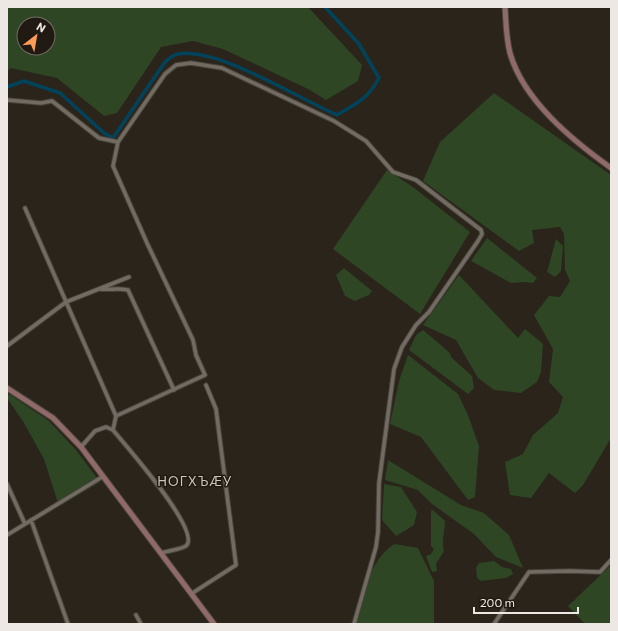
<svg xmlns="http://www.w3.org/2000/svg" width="618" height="631" font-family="Commissioner,sans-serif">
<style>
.green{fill:#2e4624;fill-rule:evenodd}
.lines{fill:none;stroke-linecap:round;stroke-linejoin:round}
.canal{stroke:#01435a;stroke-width:3.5}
.street-casing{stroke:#47423b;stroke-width:5.5}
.secondary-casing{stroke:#47423b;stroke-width:7}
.street{stroke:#726b61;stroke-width:3.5}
.secondary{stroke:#906a68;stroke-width:5}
.labels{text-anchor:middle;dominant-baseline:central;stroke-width:3;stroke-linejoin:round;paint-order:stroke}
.quarter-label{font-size:13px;letter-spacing:1px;fill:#ccc4b9;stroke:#201a12}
</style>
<rect width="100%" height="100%" fill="#2a241b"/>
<path class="green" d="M7,7H308L362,65L358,81L326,100L310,90L223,49L193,41L161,47L117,113L104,116L57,78L11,68L7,71ZM24,24H48V48H24Z
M494,93L611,175V438L583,485L575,493L549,473L531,498L510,495L505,462L523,454L533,435L558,413L563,397L549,382L553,349L534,315L549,296L560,297L570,281L565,270L564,234L560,227L532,230L534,243L519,251L423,181L440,142Z
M387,170L413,187L470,232L420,314L333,249Z
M487,238L537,278L533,283L526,282L511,283L471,261Z
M556,239L563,246L561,271L555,277L547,272Z
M344,268L372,291L369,295L355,301L345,296L336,275Z
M459,275L518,338L525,329L543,344L541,372L537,382L521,393L494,390L478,378L456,340L423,325Z
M423,330L449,352L452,358L472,376L474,388L468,394L409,350L416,335Z
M408,355L458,394L468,415L479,446L475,497L468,500L421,437L390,424L399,381Z
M9,394L49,421L76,450L100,482L59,506L44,459L24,423L7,398Z
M388,460L461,505L484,513L509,535L523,568L496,557L474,534L432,504L418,490L385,480Z
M384,484L401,487L417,512L414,525L396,536L382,520Z
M433,510L445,521C445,532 441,541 444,551L436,564L437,571L432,572L426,556L431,554L434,549L431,546V511Z
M394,544L418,548L434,581V624H356C364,595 368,562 394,544Z
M494,561L502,567L511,569L513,574L506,578L481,581L477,578L476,568L479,563Z
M611,565V624H585L568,606Z"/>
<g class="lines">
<path class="canal" d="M7,87L24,81L60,93L104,133L113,138L165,62C169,59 172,55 178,54C218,47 297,98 337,115C358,102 367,100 379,78L359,44L325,7"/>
<g class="street-casing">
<path id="street" d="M7,100L41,103L52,101L99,138L118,142L165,74L176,65L191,63L222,68L334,121L366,141L393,172L416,180L481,230L482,234L478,241L429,312L416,325L402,347L394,369L379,483L378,532L376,547L354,624
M25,208L116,416L113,430
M100,289C110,290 118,288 128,290L174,390
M7,346L66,302L129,277
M116,416L205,375L196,355L193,340L147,243L113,166L118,142
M81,447L95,431L106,427L113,430C126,446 199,528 187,545C184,549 167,551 161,553
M7,484L25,524
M31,520L68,624
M7,535L102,477
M191,594L236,565L216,409L206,385
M136,615L141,624
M494,624L529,572L569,571L600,572L611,560"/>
</g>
<g class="secondary-casing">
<path id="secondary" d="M505,7C506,22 506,38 510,53C523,100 572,140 611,168
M7,388L53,418L81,447L214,624"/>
</g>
<use href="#street" class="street"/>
<use href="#secondary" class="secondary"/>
</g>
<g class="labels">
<g class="quarter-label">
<text x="195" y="481">НОГХЪÆУ</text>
</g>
</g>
<rect width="618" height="631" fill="none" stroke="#ede8e3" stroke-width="16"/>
<g transform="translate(36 36) rotate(31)"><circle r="19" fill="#201a12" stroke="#726c66"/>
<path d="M0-3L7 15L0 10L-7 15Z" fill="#fd9c56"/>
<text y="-6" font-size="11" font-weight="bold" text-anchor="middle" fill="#ede8e3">N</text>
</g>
<path d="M474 607v6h104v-6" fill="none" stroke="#ede8e3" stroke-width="2"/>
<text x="480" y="607" font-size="12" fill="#ede8e3" stroke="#201a12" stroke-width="3" paint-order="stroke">200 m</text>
</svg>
